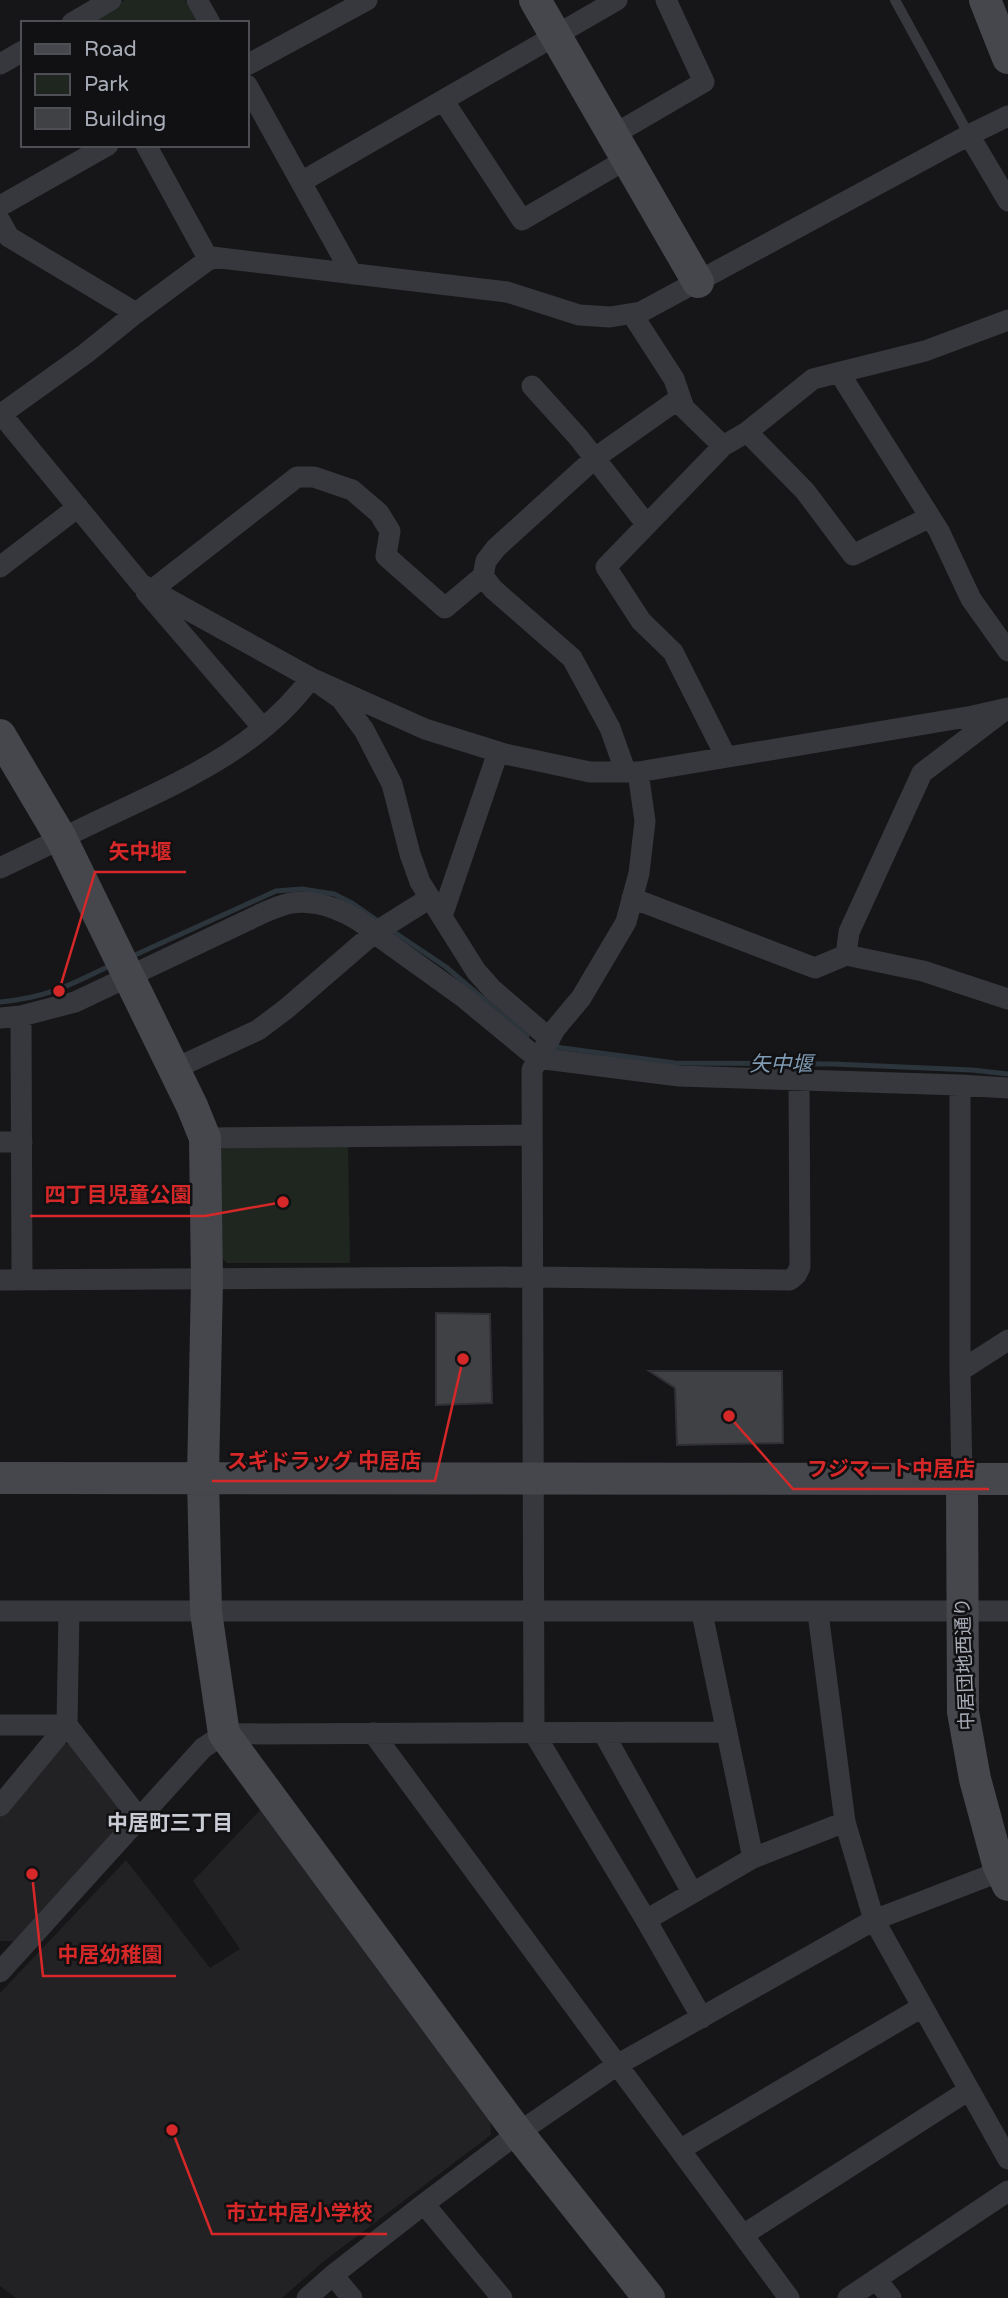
<svg xmlns="http://www.w3.org/2000/svg" width="1008" height="2298" font-family="'Varela Round','Noto Sans JP',sans-serif">
<style>
.built{fill:#222225}
.green{fill:#1e261f}
.lines{fill:none;stroke-linecap:round;stroke-linejoin:round}
.stream{stroke:#2c353c;stroke-width:5}
.building{fill:#404145;stroke:#303034;stroke-width:2}
.lane{stroke:#37383d;stroke-width:10}
.street{stroke:#37383d;stroke-width:21}
.secondary{stroke:#45474d;stroke-width:32}
.labels{text-anchor:middle;dominant-baseline:central;stroke-width:5;stroke-linejoin:round;paint-order:stroke}
.street-label{font-size:19px;fill:#a8adb8;stroke:#111113}
.water-label{font-size:21px;font-style:italic;fill:#7f9bb3;stroke:#111113}
.neighbourhood-label{font-size:21px;font-weight:bold;fill:#c9ccd4;stroke:#111113}
.leader{fill:none;stroke:#d62828;stroke-width:2.5}
.callout-dot{fill:#d62828;stroke:#111113;stroke-width:2.5}
.callout-label{font-size:21px;text-anchor:middle;font-weight:bold;fill:#d62828;stroke:#111113;stroke-width:5;stroke-linejoin:round;paint-order:stroke}
</style>
<rect width="100%" height="100%" fill="#161618"/>
<path class="built" d="M72,1743L120,1809L124,1820L14,1941H0V1817L60,1744Z
M262,1808L490,2118L491,2135L324,2261L282,2298H16L0,2286V1993L126,1860L210,1968L240,1949L193,1881Z"/>
<path class="green" d="M125,0H185L199,23H85Z
M228,1142H348L350,1263H227L216,1252L218,1153Z"/>
<g class="lines">
<path class="stream" d="M391,930L446,967L527,1036
M135,955L276,891L302,889L334,894L352,903L378,921
M0,1002C44,998 66,987 105,968
M555,1047L675,1063L833,1064L972,1070L1008,1074"/>
</g>
<path class="building" d="M436,1313L490,1314L492,1403L436,1405Z
M649,1371H782L783,1443L677,1445L675,1388Z"/>
<g class="lines">
<path class="lane" d="M895,0L969,135"/>
<path class="street" d="M197,0L210,23
M72,23L111,0
M0,64L23,51
M247,65L367,0
M247,85L352,274
M443,100L522,220L627,159
M613,135L704,82L666,0
M969,135L1008,201
M146,145L209,260
M301,182L617,0
M0,206L108,145
M0,221L9,237L136,313
M632,314L674,379L684,408L723,446
M840,374L939,531L971,599L1008,651
M532,386L578,437L647,525
M1,414L141,584L311,678L425,729L505,754L590,772H638L973,716L1008,708
M0,415L85,354L136,313L212,257L507,292L579,315L610,317L641,312L969,135L1008,116
M747,432L805,491L853,555L930,517
M0,567L78,507
M152,590L297,477H314L352,490L379,513L390,531L386,556L445,608L483,576
M146,592L263,728
M726,757L673,652L641,621L606,567L723,446L747,432L813,379L925,351L1008,320
M625,770L610,728L572,658L493,589L483,576L486,561L496,548L595,458L680,398
M638,772L645,821L639,873L626,922L581,998L555,1029L532,1070L534,1733L646,1920L702,2018
M0,868C40,849 80,829 121,810C191,777 264,743 311,678L341,699L364,730L392,784L410,854L420,882L476,971L492,989L550,1039
M632,898L815,968L846,955L849,932L922,773L1001,713
M442,916L498,752
M846,955L923,971L1008,999
M21,1016L22,1280
M0,1018L21,1016L75,1002L265,912C273,909 283,904 292,903C320,899 355,914 374,933L463,997L537,1058L679,1076L960,1085L1008,1088
M174,1069L258,1030L286,1009L374,933L430,898
M960,1085V1371L962,1479
M205,1138L531,1135
M0,1142H22
M0,1280L531,1277L790,1280L796,1275L800,1267L799,1079
M960,1371L1008,1340
M0,1611H1008
M702,1613L753,1858
M818,1613L845,1822L874,1920L1008,2159
M0,1725H67L139,1818
M373,1733L789,2298
M604,1734L692,1892
M0,1806L67,1725L69,1611
M646,1920L753,1858L845,1822
M0,1972L203,1748L224,1734L727,1732
M681,2149L922,2007
M424,2204L502,2298
M743,2235L969,2090
M333,2275L352,2298
M876,2279L891,2298
M307,2298L333,2275L424,2204L518,2133L617,2065L874,1920L1001,1871
M848,2298L1008,2191"/>
<path class="secondary" d="M535,0L698,282
M985,0L1008,58
M0,735L61,838L192,1106L205,1138L207,1280L203,1477L206,1612L224,1734L518,2133L649,2298
M0,1478L1008,1479
M962,1479L963,1712L975,1779L998,1864L1008,1885"/>
</g>
<g class="labels">
<g class="street-label">
<text transform="translate(965 1664) rotate(-92)">中居団地西通り</text>
</g>
<g class="water-label">
<text x="781" y="1064">矢中堰</text>
</g>
<g class="neighbourhood-label">
<text x="170" y="1823">中居町三丁目</text>
</g>
</g>
<path class="leader" d="M59 991L95 872H186M283 1202L205 1216H30M463 1359L435 1481H212M729 1416L793 1489H989M32 1874L43 1976H176M172 2130L212 2234H387"/>
<g class="callout-dot">
<circle cx="59" cy="991" r="7"/>
<circle cx="283" cy="1202" r="7"/>
<circle cx="463" cy="1359" r="7"/>
<circle cx="729" cy="1416" r="7"/>
<circle cx="32" cy="1874" r="7"/>
<circle cx="172" cy="2130" r="7"/>
</g>
<g class="callout-label">
<text x="140" y="859">矢中堰</text>
<text x="118" y="1202">四丁目児童公園</text>
<text x="324" y="1468">スギドラッグ 中居店</text>
<text x="891" y="1476">フジマート中居店</text>
<text x="110" y="1962">中居幼稚園</text>
<text x="299" y="2220">市立中居小学校</text>
</g>
<rect x="21" y="21" width="228" height="126" fill="#111113" stroke="#4d4f55" stroke-width="2"/>
<rect x="35" y="44" width="35" height="10" fill="#45474d" stroke="#4d4f55" stroke-width="2"/>
<text x="84" y="56" font-size="21" fill="#a8adb8">Road</text>
<rect x="35" y="74" width="35" height="21" fill="#1e261f" stroke="#4d4f55" stroke-width="2"/>
<text x="84" y="91" font-size="21" fill="#a8adb8">Park</text>
<rect x="35" y="108" width="35" height="21" fill="#404145" stroke="#4d4f55" stroke-width="2"/>
<text x="84" y="126" font-size="21" fill="#a8adb8">Building</text>
</svg>
